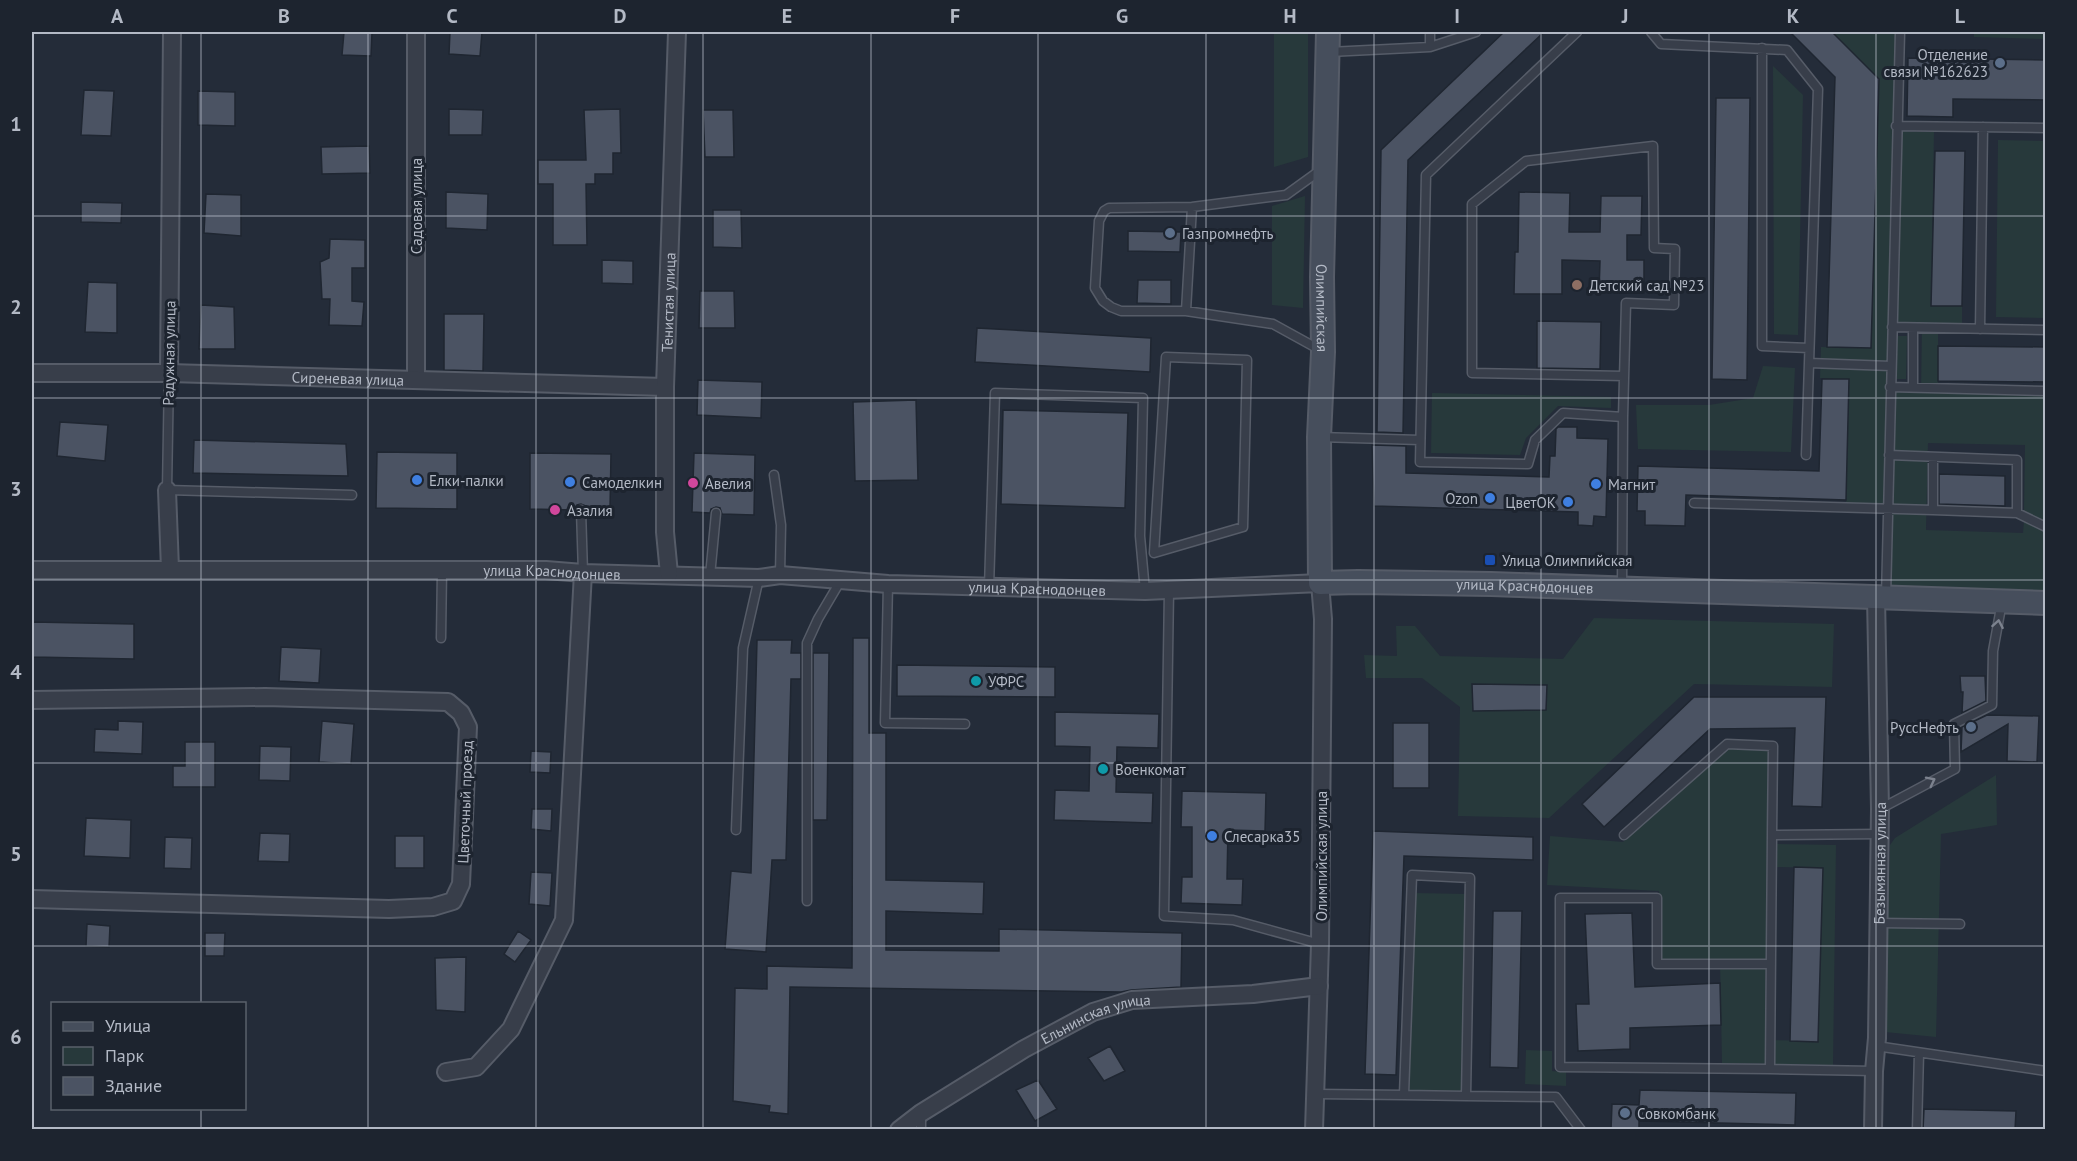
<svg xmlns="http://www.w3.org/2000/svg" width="2077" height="1161" font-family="'PT Sans',sans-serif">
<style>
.green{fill:#27393b;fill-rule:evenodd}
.building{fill:#4b5363;stroke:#1f2631;stroke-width:1.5}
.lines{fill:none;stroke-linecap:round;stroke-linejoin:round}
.service-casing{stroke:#565c68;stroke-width:11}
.minor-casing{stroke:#565c68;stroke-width:20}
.secondary-casing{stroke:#565c68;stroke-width:26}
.service{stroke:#383e4a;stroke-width:8}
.minor{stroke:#383e4a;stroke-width:16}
.secondary{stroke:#464e5c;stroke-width:22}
.oneway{stroke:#7c828e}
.grid{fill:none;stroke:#b3b9c5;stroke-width:1.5;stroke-opacity:0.55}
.service-dot{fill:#5c6f8a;stroke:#1d242f;stroke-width:2}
.education-dot{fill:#8d6e63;stroke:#1d242f;stroke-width:2}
.shop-dot{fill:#3f7fe0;stroke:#1d242f;stroke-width:2}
.hotel-dot{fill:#d1479c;stroke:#1d242f;stroke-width:2}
.transit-dot{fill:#1a4fb4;stroke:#1d242f;stroke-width:2}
.culture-dot{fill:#0f9aa8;stroke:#1d242f;stroke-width:2}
.labels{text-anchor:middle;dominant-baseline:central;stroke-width:6;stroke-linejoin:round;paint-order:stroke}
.poi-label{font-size:15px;fill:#b3b9c5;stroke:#1d242f;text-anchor:start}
.street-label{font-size:15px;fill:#b3b9c5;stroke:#1d242f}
.neatline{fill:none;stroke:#b3b9c5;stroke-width:2}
.grid-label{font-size:20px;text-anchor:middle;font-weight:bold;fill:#b3b9c5}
</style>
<rect width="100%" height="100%" fill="#242c39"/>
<path class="green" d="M1274,32H1308V157L1274,167Z
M1832,32H1897L1893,131L1934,132L1931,305L1962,306V325H1938V391L2045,394V521L2024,511L2025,445L1928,443L1926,530L2023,533L2024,521L2045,532V596L1890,593V506L1846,504L1849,380L1820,378L1821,347L1871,348L1879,79ZM1888,324H1922L1921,391L1886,389Z
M1974,32H2045V39L1974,37Z
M1773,66L1803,95L1798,335L1774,334Z
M1998,140L2045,141V318L1996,317Z
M1305,196L1303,308L1272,305V206Z
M1897,336H1907L1906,379H1896Z
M1763,366L1795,368L1791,452L1638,449L1636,405H1709L1753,398Z
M1432,393L1611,397V408L1558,406L1526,438L1520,455L1431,453Z
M1594,618L1834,624L1832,687L1694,684L1549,818L1458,816L1460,707L1422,678H1366L1364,655L1397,656L1396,626H1415L1440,656L1563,659Z
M1728,747L1768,749L1765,1040L1818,1041L1823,868L1776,867L1777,844L1836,845L1833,1065L1722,1063L1720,961L1660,962L1659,891L1547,885L1550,836L1623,842Z
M1996,775L1997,825L1941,834L1936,1037L1885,1032L1890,845L1895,838Z
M1414,893L1467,894L1463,1093L1407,1092Z
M1526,1050L1552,1051V1071L1566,1072V1086L1525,1084Z"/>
<path class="building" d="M344,32H372L371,56L342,55Z
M450,32H482L480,56L449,54Z
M1504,32H1544L1408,160L1403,433L1377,432L1381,150Z
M1790,32H1832L1879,79L1871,348L1827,347L1835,77Z
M1908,58L2046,60V100L1953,99V117L1907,116Z
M84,90L114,91L111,136L81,135Z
M198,91L235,92V126L198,125Z
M1716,98H1750L1747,380L1712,379Z
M449,109L483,110L482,135H449Z
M620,109L621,153H613V174H595V184H586L587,245H553V184H538V160H586L584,110Z
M703,110H733L734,157H705Z
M369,146L370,173L322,174L321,147Z
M1935,151H1965L1962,306H1931Z
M446,192L488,194L487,230L446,228Z
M1519,192L1570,193L1569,232H1600L1601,196H1642L1641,235H1627V260H1644V293L1599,292L1600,261L1562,260V294H1514L1515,252H1518Z
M206,194L241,195V236L204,233Z
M81,202L122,203L121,223L81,222Z
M713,210H741L742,248L713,247Z
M1128,231L1181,232L1180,252L1128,251Z
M330,239L365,240V268H352V301L364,302L362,326L329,325L330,299H322L320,262L329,258Z
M602,260L633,261V284L602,283Z
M1138,280H1171V304L1137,303Z
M88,282L117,283V333L85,332Z
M700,291H734L735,328H699Z
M201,305L234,307L235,349H199Z
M444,314H484L483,371L444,370Z
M1537,321L1601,322L1600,369L1537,368Z
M977,328L1151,338L1150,372L975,362Z
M1938,346L2046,347V382L1938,381Z
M1822,379H1849L1846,500L1686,495L1685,526L1645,525V511H1637L1638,466L1819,471Z
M698,380L762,382L761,418L697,415Z
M916,400L918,480L855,481L853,402Z
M1003,410L1128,413L1125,508L1001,504Z
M60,422L108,425L105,461L57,456Z
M1558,427H1577V438L1608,439L1606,517L1594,516L1593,526L1578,525V512L1374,506L1372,445L1406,446V473L1549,477L1550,456H1555L1556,429Z
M194,440L346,444L348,476L193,473Z
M377,452L457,453V509L376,508Z
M530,453L611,454L610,510H587L586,506L581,504L577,505L575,510L530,509Z
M694,453L755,455L754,515L722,514L720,508L716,507L711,509L710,513L692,512Z
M1939,474L2005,476V506L1939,504Z
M32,622L134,624V659L32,657Z
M853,638H869V733H886V880L984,882L983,914L886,911V950L999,951V929L1182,933L1181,987L1131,990L1121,992L790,987L788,1114L769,1112L770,1106L733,1101L735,988L767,989V966L852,968Z
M757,640H792L791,653H801V679H791L786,860H772L766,952L725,949L731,871L751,873Z
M281,647L321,649L319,683L279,681Z
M813,653H829L827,820H813Z
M897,665L1055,667V697L897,696Z
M1960,676H1985L1986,701L1962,713L1963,692H1961Z
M1472,684L1547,685L1546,710L1473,711Z
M1694,697H1826L1822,807L1792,806L1795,728L1710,729L1604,827L1582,804Z
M1055,712L1159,714L1158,748L1117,747L1116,792L1153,793L1152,823L1054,820L1055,790L1089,791L1090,747L1055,746Z
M1987,715L2039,716L2037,762L2007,761L2008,724L1961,752L1962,727Z
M118,721L143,722L142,754L94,752L95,729L118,730Z
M322,721L354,724L351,764L319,762Z
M1393,723H1429V788H1393Z
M185,742H215V787H173V766H185Z
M260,746L291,747L290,781L259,780Z
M531,751L551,752L550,773L530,772Z
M1182,791L1266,793L1265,831L1228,830L1227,879H1243L1242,905L1181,903L1182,877H1192V827H1181Z
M532,809H552L551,831L531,829Z
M86,818L131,820L130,858L84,856Z
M1373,831L1533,837V860L1404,856L1396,1075L1365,1074Z
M260,833L290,834L289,862L258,861Z
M395,836H424V868H395Z
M165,837L192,838L191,869L164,868Z
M1794,867L1823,868L1818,1042L1790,1041Z
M531,872L552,873L550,906L529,904Z
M1493,911H1522L1518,1068L1490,1067Z
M1632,913L1635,987L1720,983L1721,1025L1630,1028V1049L1578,1051L1576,1004H1589L1585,914Z
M87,924L110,926L109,947L86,946Z
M518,931L531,940L515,962L504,954Z
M205,933H225L224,956H205Z
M466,957L465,1012L436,1010L435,958Z
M1110,1046L1125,1071L1104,1081L1088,1058Z
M1038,1080L1057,1109L1035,1121L1016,1090Z
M1640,1090L1796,1093L1795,1125L1639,1121V1130H1611L1612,1104L1639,1105Z
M1924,1109L2016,1111L2015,1130H1923Z"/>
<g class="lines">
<g class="service-casing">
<path id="service" d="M1577,32L1426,175L1420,462L1528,464L1535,440L1563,413L1623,417L1626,303L1674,305L1675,249L1654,248L1653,146L1526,161L1472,204V373L1624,376
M1651,32L1661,44L1787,50L1818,89L1806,455
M1430,47V32
M1762,48V346L1809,348
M1329,52L1430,47L1476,32
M1896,126L2046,128
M1186,311L1192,207
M1892,327L2046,330
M1980,329L1983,127
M1322,351L1273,324L1186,311H1121L1111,307L1103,301L1095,288L1099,221L1104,211L1109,208L1192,207L1286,195L1322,169
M1166,357L1247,360L1243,527L1154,553Z
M1809,363L1891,366
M169,373L167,490L352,495
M1890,387L2046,391
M1913,387V328
M1319,437L1420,440
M1889,455L2017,460V513
M1933,457V510L2017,513L2046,527
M774,475L781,525L780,575
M1694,503L1933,510
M581,510L583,573
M710,576L716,513
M888,584L885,723L965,724
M989,588L995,393L1143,398L1140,536L1145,591
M1622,588L1623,417
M1169,590L1164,916L1233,920L1320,944
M1886,597L1900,32
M441,638L442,570
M1880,809L1955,769L1954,724L1992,705L1993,651L2002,602
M736,830L743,648L759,578
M1624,835L1727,744L1773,746L1772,835
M807,901V643L818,619L841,580
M1878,923L1960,924
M1876,1046L2046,1071
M1770,1069L1560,1067V898H1657V964H1771
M1874,1071L1770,1069L1772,835L1880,834
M1316,1094L1404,1095L1412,875L1470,878L1466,1096L1556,1097L1581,1130
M1404,1095L1466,1096
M921,1130V1113
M1917,1130L1919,1053"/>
</g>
<g class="minor-casing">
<g id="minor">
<path d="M416,32V380"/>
<path id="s1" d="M32,373H169L665,387"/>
<path d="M169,373L172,32"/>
<path d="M167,490L170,569"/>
<path id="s2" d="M32,570H546L583,573L759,578L780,575L888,584L1145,591L1320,583L1323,619L1320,944L1314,1130"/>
<path id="s3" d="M669,574L665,532V387L677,32"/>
<path d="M32,700L265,697L448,702L461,713L468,727L461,884L453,901L433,907L389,909L32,899"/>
<path d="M446,1072L476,1067L511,1029L564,920L583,573"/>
<path id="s4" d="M899,1130L921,1113L1024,1049L1093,1012L1132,1000L1253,994L1319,986"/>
<path id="s5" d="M1873,1130L1874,1071L1877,1038L1880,809L1876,597"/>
</g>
</g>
<g class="secondary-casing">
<g id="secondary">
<path id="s6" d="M1328,32L1322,277L1323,352L1319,437L1320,583L1358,582L1491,584L2046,603"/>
</g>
</g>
<use href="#service" class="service"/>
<use href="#minor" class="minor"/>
<use href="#secondary" class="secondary"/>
</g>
<defs><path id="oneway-chevron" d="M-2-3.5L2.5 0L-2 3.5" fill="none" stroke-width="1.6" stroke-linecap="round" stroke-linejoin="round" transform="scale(1.5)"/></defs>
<g class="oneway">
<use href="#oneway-chevron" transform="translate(1998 624) rotate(-80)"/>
<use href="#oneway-chevron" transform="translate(1931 781) rotate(-27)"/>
</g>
<path class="grid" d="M201,32V1004M368,32V1130M536,32V1130M703,32V1130M871,32V1130M1038,32V1130M1206,32V1130M1374,32V1130M1541,32V1130M1709,32V1130M1876,32V1130M32,216H2046M32,398H2046M32,580H2046M32,763H2046M32,946H2046M201,1108V1130"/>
<g class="service-dot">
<circle cx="2000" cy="63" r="6"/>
<circle cx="1170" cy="233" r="6"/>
<circle cx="1971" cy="727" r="6"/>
<circle cx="1625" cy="1113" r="6"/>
</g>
<circle class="education-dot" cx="1577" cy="285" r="6"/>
<g class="shop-dot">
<circle cx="417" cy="480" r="6"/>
<circle cx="570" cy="482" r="6"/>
<circle cx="1596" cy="484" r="6"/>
<circle cx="1490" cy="498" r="6"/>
<circle cx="1568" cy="502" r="6"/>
<circle cx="1212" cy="836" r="6"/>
</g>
<g class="hotel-dot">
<circle cx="693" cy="483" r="6"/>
<circle cx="555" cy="510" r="6"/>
</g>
<rect class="transit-dot" x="1484" y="554" width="12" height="12" rx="3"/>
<g class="culture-dot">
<circle cx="976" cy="681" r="6"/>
<circle cx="1103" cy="769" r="6"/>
</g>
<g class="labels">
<g class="poi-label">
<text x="1988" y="54" text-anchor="end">Отделение<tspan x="1988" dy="17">связи №162623</tspan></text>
<text x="1182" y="233">Газпромнефть</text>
<text x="1589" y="285">Детский сад №23</text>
<text x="429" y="480">Елки-палки</text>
<text x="582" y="482">Самоделкин</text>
<text x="705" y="483">Авелия</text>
<text x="1608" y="484">Магнит</text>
<text x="1478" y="498" text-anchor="end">Ozon</text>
<text x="1556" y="502" text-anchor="end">ЦветОК</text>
<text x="567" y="510">Азалия</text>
<text x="1502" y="560">Улица Олимпийская</text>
<text x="988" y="681">УФРС</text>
<text x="1959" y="727" text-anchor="end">РуссНефть</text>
<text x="1115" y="769">Военкомат</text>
<text x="1224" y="836">Слесарка35</text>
<text x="1637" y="1113">Совкомбанк</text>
</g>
<g class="street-label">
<text transform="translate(416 206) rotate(-90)">Садовая улица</text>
<text stroke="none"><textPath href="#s3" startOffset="272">Тенистая улица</textPath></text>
<text stroke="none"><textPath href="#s6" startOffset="276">Олимпийская</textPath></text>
<text transform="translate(169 353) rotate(-89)">Радужная улица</text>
<text stroke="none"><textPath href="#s1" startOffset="316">Сиреневая улица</textPath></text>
<text stroke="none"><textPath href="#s2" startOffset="520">улица Краснодонцев</textPath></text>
<text stroke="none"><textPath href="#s6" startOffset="756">улица Краснодонцев</textPath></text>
<text stroke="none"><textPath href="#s2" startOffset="1006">улица Краснодонцев</textPath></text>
<text transform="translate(465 802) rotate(-88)">Цветочный проезд</text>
<text transform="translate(1321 856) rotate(-90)">Олимпийская улица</text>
<text stroke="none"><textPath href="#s5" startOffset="267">Безымянная улица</textPath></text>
<text stroke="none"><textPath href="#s4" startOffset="228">Ельнинская улица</textPath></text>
</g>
</g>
<rect width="2077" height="1161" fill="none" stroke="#1d242f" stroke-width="66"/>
<rect x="51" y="1002" width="195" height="108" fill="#1d242f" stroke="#59606b" stroke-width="1.5"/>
<rect x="63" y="1022" width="30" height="9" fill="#464e5c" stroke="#59606b" stroke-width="1.5"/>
<text x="105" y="1032" font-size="18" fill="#b3b9c5">Улица</text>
<rect x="63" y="1047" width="30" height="18" fill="#27393b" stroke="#59606b" stroke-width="1.5"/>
<text x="105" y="1062" font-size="18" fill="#b3b9c5">Парк</text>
<rect x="63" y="1077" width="30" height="18" fill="#4b5363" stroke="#59606b" stroke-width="1.5"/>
<text x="105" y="1092" font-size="18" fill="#b3b9c5">Здание</text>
<rect x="33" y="33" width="2011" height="1095" class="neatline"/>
<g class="grid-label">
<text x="117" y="23">A</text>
<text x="284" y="23">B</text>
<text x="452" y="23">C</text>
<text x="620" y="23">D</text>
<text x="787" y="23">E</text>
<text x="955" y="23">F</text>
<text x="1122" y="23">G</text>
<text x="1290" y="23">H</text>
<text x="1457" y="23">I</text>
<text x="1625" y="23">J</text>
<text x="1793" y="23">K</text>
<text x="1960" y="23">L</text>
<text x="16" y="131">1</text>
<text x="16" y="314">2</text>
<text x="16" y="496">3</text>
<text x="16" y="679">4</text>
<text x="16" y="861">5</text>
<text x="16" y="1044">6</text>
</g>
</svg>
